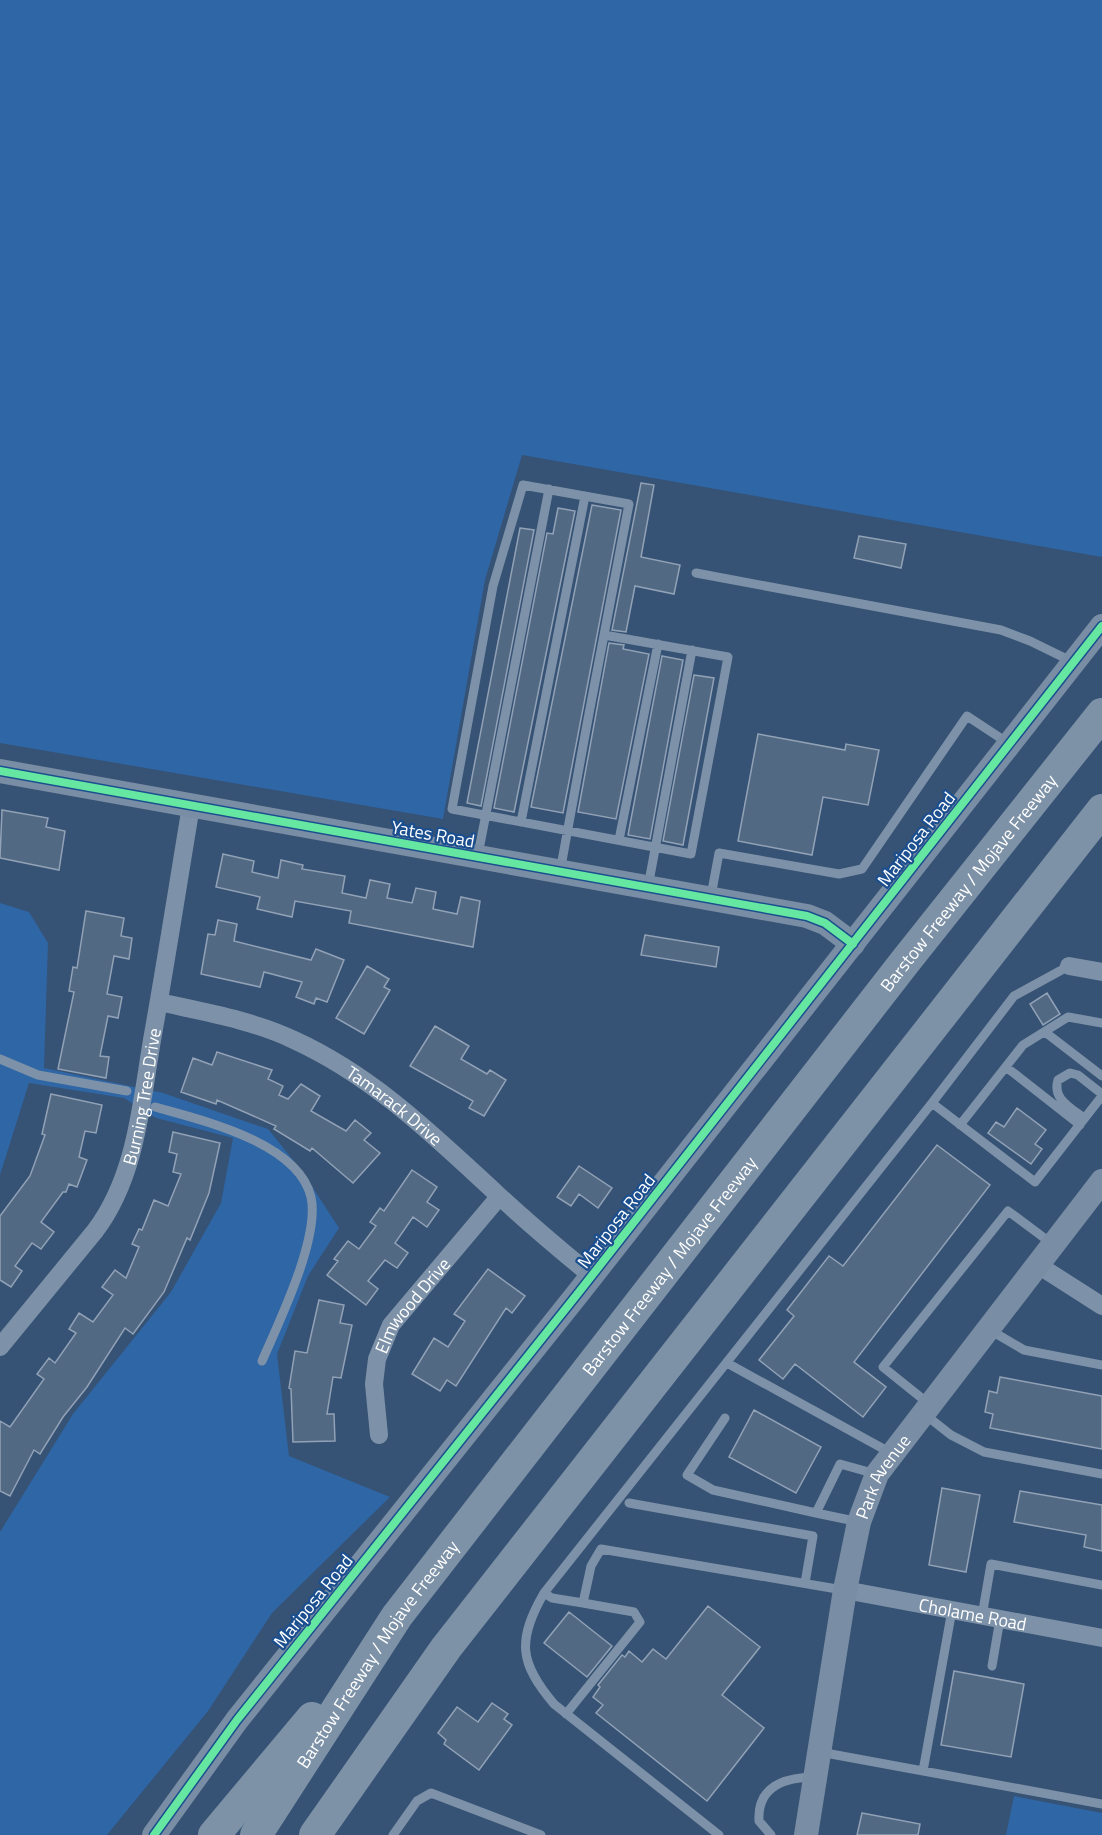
<svg xmlns="http://www.w3.org/2000/svg" width="1102" height="1835" font-family="'Titillium Web',sans-serif">
<style>
.green{fill:#2f66a5}
.building{fill:#526984;stroke:#92a2b6;stroke-width:1.5}
.lines{fill:none;stroke-linecap:round;stroke-linejoin:round}
.lane{stroke:#7d92a8;stroke-width:9}
.street{stroke:#7d92a8;stroke-width:18}
.secondary{stroke:#798da4;stroke-width:24}
.highway{stroke:#7e92a7;stroke-width:32}
.cycleway-casing{stroke:#1b4f8f;stroke-width:11}
.cycleway{stroke:#66e7a1;stroke-width:8}
.labels{text-anchor:middle;dominant-baseline:central;stroke-width:4.5;stroke-linejoin:round;paint-order:stroke}
.street-label{font-size:18px;fill:#fff;stroke:#1b4f8f}
</style>
<rect width="100%" height="100%" fill="#365274"/>
<path class="green" d="M0,0H1102V557L522,455L485,580L443,819L0,743Z
M0,903L29,912L48,943L44,1068L163,1093L268,1129L302,1171L339,1228L308,1276L277,1354L289,1456L390,1497L272,1613L208,1711L107,1835H0V1532L73,1414L171,1292L221,1203L233,1138L156,1118L124,1098L29,1083L0,1175Z
M1014,1796L1102,1813V1835H1006Z"/>
<path class="building" d="M641,483L654,485L641,557L680,565L674,594L635,586L626,632L612,630Z
M592,505L621,510L563,813L531,807Z
M558,508L575,511L514,812L494,808L547,533L553,534Z
M520,528L534,530L481,806L467,803Z
M859,536L906,544L901,568L854,558Z
M609,643L624,645L623,649L649,654L616,819L578,812Z
M662,656L683,660L650,839L628,835Z
M694,675L714,678L683,845L663,841Z
M758,734L845,750L846,744L879,750L868,805L823,797L812,855L738,841Z
M2,810L48,818L46,827L65,831L59,870L0,858Z
M223,854L254,861L252,872L278,878L281,860L303,865L302,869L345,876L342,893L366,898L370,880L390,884L387,898L412,903L416,888L436,892L433,909L457,914L461,897L480,901L473,947L349,923L351,911L295,901L292,917L257,909L260,897L216,887Z
M86,911L124,918L121,936L132,938L129,959L114,956L107,994L122,997L118,1018L108,1016L100,1056L109,1057L106,1078L58,1069L74,992L69,991L73,967L77,968Z
M218,920L237,924L234,941L311,960L316,949L344,960L327,1002L316,998L314,1004L296,997L302,982L264,972L260,987L201,974L208,934L215,935Z
M645,935L719,947L716,967L641,955Z
M367,966L389,979L384,987L390,990L364,1034L336,1018Z
M1047,993L1060,1014L1043,1025L1030,1004Z
M435,1026L469,1046L461,1059L487,1074L490,1070L506,1080L484,1116L469,1108L473,1101L410,1066Z
M217,1052L272,1070L268,1079L283,1086L279,1095L288,1099L301,1084L320,1096L311,1111L346,1131L355,1120L371,1133L364,1140L380,1153L353,1183L312,1148L310,1151L274,1129L276,1126L217,1100L216,1104L181,1092L193,1058L212,1065Z
M51,1094L102,1105L96,1133L85,1131L79,1157L87,1160L77,1187L69,1184L66,1192H63L41,1222L54,1232L41,1249L32,1243L15,1266L22,1271L11,1287L0,1280V1216L30,1176L45,1135L42,1134Z
M1017,1108L1046,1130L1035,1144L1042,1149L1031,1164L988,1133L996,1122L1004,1127Z
M173,1132L220,1143L209,1193L190,1240L187,1238L164,1292L133,1334L125,1328L87,1387L63,1417L40,1454L34,1450L10,1496L0,1491V1421L10,1427L44,1379L37,1374L49,1358L55,1363L76,1333L69,1329L79,1313L93,1322L113,1295L102,1287L115,1270L126,1278L139,1247L132,1244L139,1229L142,1230L154,1200L168,1206L181,1174L173,1172L177,1154L169,1152Z
M937,1145L990,1185L854,1362L886,1387L863,1417L795,1364L783,1379L759,1360L794,1316L787,1310L829,1256L843,1266Z
M579,1166L612,1188L598,1208L579,1194L571,1206L557,1197Z
M412,1170L437,1187L427,1202L439,1210L427,1227L413,1217L395,1243L408,1253L397,1268L385,1260L368,1281L378,1289L366,1305L327,1275L338,1261L334,1259L348,1241L359,1249L376,1226L370,1222L380,1208L384,1211Z
M488,1269L525,1296L512,1313L506,1308L456,1386L447,1380L440,1391L412,1374L434,1338L448,1347L465,1321L454,1314Z
M319,1300L344,1305L340,1323L352,1325L341,1378L333,1377L327,1414H334L335,1441L293,1442L291,1389L289,1388L295,1351L307,1353Z
M1000,1377L1102,1396V1449L990,1428L993,1414L985,1412L989,1391L997,1393Z
M754,1410L821,1447L796,1493L729,1457Z
M942,1488L980,1495L966,1572L929,1565Z
M1020,1491L1102,1505V1551L1084,1547L1086,1535L1014,1522Z
M708,1606L760,1647L722,1695L764,1728L707,1801L596,1713L603,1705L593,1697L600,1687L598,1685L622,1655L625,1657L629,1651L642,1662L653,1649L666,1659Z
M569,1612L612,1646L587,1677L544,1643Z
M954,1671L1024,1684L1011,1757L941,1745Z
M492,1703L508,1714L504,1719L512,1725L479,1770L444,1744L446,1740L438,1733L457,1707L478,1722Z
M862,1813L920,1824L918,1835H857Z"/>
<g class="lines">
<path class="lane" d="M696,573L1001,630L1030,641L1073,662
M521,822L585,496
M619,840L658,644
M478,855L549,489
M560,872C582,749 605,627 629,504L523,485L493,586L452,809C531,824 611,839 691,854L728,657L604,635
M648,887L692,650
M711,896L719,853L839,874L862,869L967,716L1008,743
M1069,966L1014,996L932,1103L1035,1182L1102,1096
M1045,1032L1102,1076
M0,1059L38,1075L127,1091
M1006,1067L1080,1125
M155,1107C201,1120 298,1142 311,1197C320,1238 279,1322 262,1361
M1084,1118C1071,1108 1052,1099 1058,1080L1070,1073L1078,1075L1102,1094
M960,1125L1023,1045L1068,1017L1102,1023
M990,1330L1024,1350L1102,1365
M727,1363L891,1453
M929,1404L883,1367L1008,1211L1051,1243
M923,1413L951,1435L984,1452L1102,1474
M725,1418L687,1475L713,1490L816,1513
M629,1503L813,1536L805,1583
M859,1522L816,1513L840,1464L876,1474
M544,1593L552,1598L583,1603L591,1566L601,1549L843,1590
M982,1616L991,1564L1102,1585
M992,1666L1000,1619
M566,1714L640,1622L634,1612L583,1603
M820,1752L1102,1804
M923,1771L952,1610
M393,1835L417,1801L431,1793L541,1835
M719,1835L554,1704C519,1663 517,1640 544,1593L932,1103
M771,1835L759,1821C757,1786 785,1777 816,1777"/>
<g class="street">
<path d="M1069,966L1102,972"/>
<path id="s1" d="M159,1002C204,1012 252,1020 294,1040C373,1076 433,1135 496,1193C527,1222 559,1249 592,1276"/>
<path d="M1038,1265L1102,1306"/>
<path id="s2" d="M0,1347L95,1231C136,1177 141,1105 152,1040C166,962 178,884 191,806"/>
<path id="s3" d="M379,1435L374,1384L377,1359L391,1325L499,1197"/>
<path id="s4" d="M845,1590L1102,1638"/>
</g>
<g class="secondary">
<path d="M0,771L807,916L825,923L853,944"/>
<path d="M154,1835L237,1720L579,1292L1102,626"/>
<path id="s5" d="M806,1835L845,1590L859,1522L877,1474L1102,1181"/>
</g>
<g class="highway">
<path d="M214,1835L312,1718"/>
<path id="s6" d="M256,1835L397,1616L904,963L1102,714"/>
<path d="M315,1835L446,1648L1102,810"/>
</g>
<g class="cycleway-casing">
<path id="cycleway" d="M0,771L807,916L825,923L853,944
M154,1835L237,1720L579,1292L1102,626"/>
</g>
<use href="#cycleway" class="cycleway"/>
</g>
<g class="labels">
<g class="street-label">
<text transform="translate(433 834) rotate(10)">Yates Road</text>
<text transform="translate(916 839) rotate(-52)">Mariposa Road</text>
<text stroke="none"><textPath href="#s6" startOffset="1190">Barstow Freeway / Mojave Freeway</textPath></text>
<text stroke="none"><textPath href="#s2" startOffset="294">Burning Tree Drive</textPath></text>
<text stroke="none"><textPath href="#s1" startOffset="261">Tamarack Drive</textPath></text>
<text transform="translate(616 1221) rotate(-52)">Mariposa Road</text>
<text stroke="none"><textPath href="#s6" startOffset="704">Barstow Freeway / Mojave Freeway</textPath></text>
<text stroke="none"><textPath href="#s3" startOffset="141">Elmwood Drive</textPath></text>
<text stroke="none"><textPath href="#s5" startOffset="369">Park Avenue</textPath></text>
<text transform="translate(313 1601) rotate(-51)">Mariposa Road</text>
<text stroke="none"><textPath href="#s4" startOffset="130">Cholame Road</textPath></text>
<text stroke="none"><textPath href="#s6" startOffset="218">Barstow Freeway / Mojave Freeway</textPath></text>
</g>
</g>
</svg>
